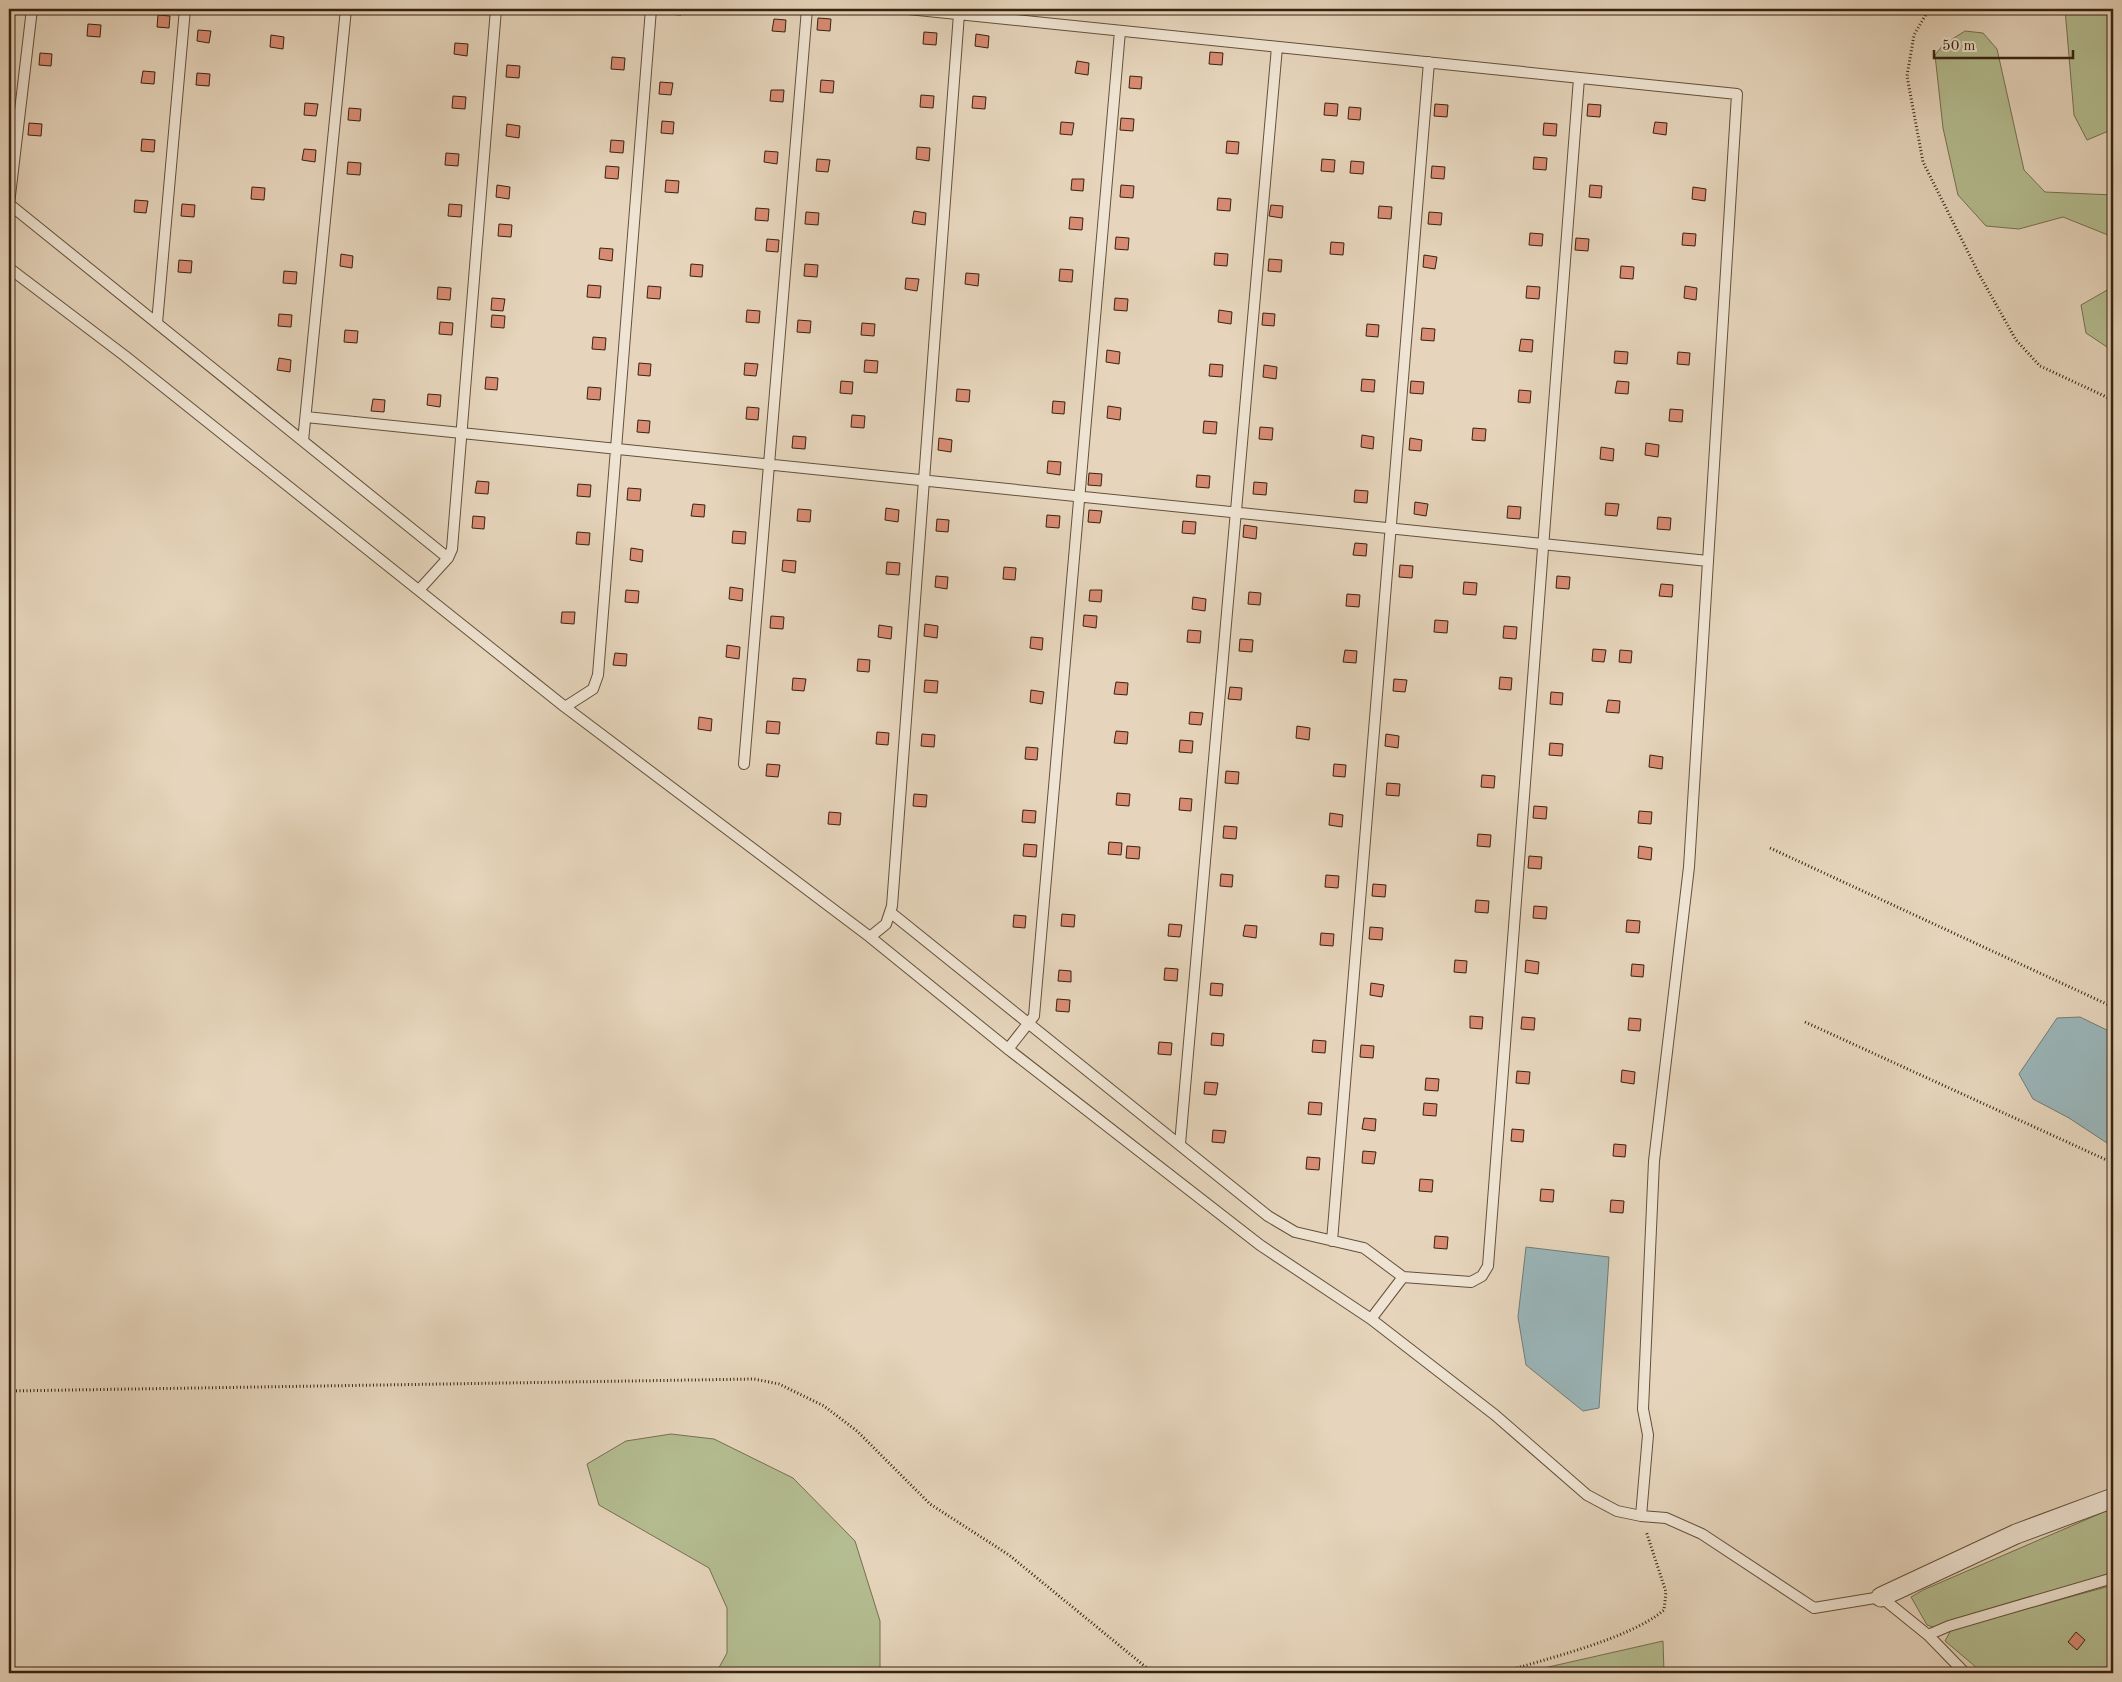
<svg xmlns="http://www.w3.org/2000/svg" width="2122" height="1682" font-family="'Old Standard TT',serif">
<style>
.green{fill:#b4bd91;stroke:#767050}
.water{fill:#9ab6ba;stroke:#737b76}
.building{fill:#d88b73;stroke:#38230f}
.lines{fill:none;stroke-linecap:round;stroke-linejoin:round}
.lane-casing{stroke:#64503a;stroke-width:12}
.street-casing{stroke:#64503a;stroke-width:21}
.path{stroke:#38230f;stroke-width:3;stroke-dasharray:1 2.5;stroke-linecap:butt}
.lane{stroke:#efe4d3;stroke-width:10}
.street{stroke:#efe4d3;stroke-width:19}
</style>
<rect width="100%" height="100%" fill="#e6d5bc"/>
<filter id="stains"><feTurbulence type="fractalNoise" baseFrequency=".004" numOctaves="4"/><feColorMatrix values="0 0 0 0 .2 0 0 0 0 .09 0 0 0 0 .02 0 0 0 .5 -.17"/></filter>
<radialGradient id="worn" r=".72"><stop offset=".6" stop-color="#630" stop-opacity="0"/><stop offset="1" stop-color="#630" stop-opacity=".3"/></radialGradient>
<path class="green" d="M2065,9H2113V115L2111,130L2087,140L2074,115Z
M1965,31L1983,33L1997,49L2024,170L2045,192L2113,195V237L2063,217L2019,229L1986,226L1958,195L1943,128L1935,55L1943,45Z
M2109,289L2113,292V351L2086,333L2081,305Z
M671,1434L714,1439L793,1478L855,1541L880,1621V1673H716L727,1653V1608L709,1568L599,1505L587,1464L626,1441Z
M2113,1508V1575L1936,1628L1927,1625L1911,1597L1923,1590Z
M2113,1585V1673H1983L1945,1641L1951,1630Z
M1663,1641L1664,1673H1522Z"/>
<path class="water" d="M2080,1017L2113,1033V1147L2069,1118L2033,1099L2019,1074L2057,1018Z
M1526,1247L1609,1257L1599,1408L1583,1411L1526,1365L1518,1317Z"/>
<path class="building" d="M615,9H628V13L615,12Z
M669,9H682L681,15L668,14Z
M158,15L170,16L169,28L157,27Z
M818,18L831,19L830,31L817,30Z
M774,19L786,20L785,32L772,31Z
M88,24L101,25L100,37L87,36Z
M198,30L211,31L209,43L197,41Z
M924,32L937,33L936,45L923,44Z
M976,34L989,36L988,48L975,46Z
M271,35L284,37L283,49L270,47Z
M455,43L468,44L467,56L454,54Z
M1210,52L1223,53L1222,65L1209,64Z
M40,53L52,54L51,66L39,65Z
M612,57L625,58L624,70L611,69Z
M1077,61L1089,63L1088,75L1075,73Z
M507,65L520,66L519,78L506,77Z
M143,71L155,72L154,84L141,83Z
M197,73L210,74L209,86L196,85Z
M1130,76L1142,77L1141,89L1129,88Z
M821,80L834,81L833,93L820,92Z
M660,82L673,83L671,95L659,94Z
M771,90H784L783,102L770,101Z
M921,95L934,96L933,108L920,107Z
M453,96L466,97L465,109L452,108Z
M973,96L986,97L985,109L972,108Z
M305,103L318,104L316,116L304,115Z
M1325,103L1338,104L1337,116L1324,115Z
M1435,104L1448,105L1447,117L1434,116Z
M1588,104L1601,105L1600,117L1587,116Z
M1349,107L1361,108L1360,120L1348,119Z
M349,108L361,109L360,121L348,120Z
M1121,118L1134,119L1133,131L1120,130Z
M662,121L674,122L673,134L661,133Z
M1061,122L1074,123L1072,135L1060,134Z
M1655,122L1667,123L1666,135L1653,133Z
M29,123L42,124L41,136L28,135Z
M1544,123L1557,124L1556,136L1543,135Z
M507,124L520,126L519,138L506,136Z
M142,139L155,140L154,152L141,151Z
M611,140L624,141L623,153L610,152Z
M1227,141L1239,142L1238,154L1226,153Z
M917,147L930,148L929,161L916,159Z
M304,149L316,150L315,162L302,160Z
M765,151L778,152L777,164L764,162Z
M446,153L459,154L458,166L445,165Z
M1534,157L1547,158L1546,170L1533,169Z
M817,159L830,160L828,172L816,171Z
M1322,159L1335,160L1334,172L1321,171Z
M1351,161L1364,162L1363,174L1350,173Z
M348,162L361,163L360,175L347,174Z
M606,166L619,167L618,179L605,178Z
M1432,166L1445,167L1444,179L1431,178Z
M1072,179H1084L1083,191L1071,190Z
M666,180L679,181L678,193L665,192Z
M497,185L510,187L509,199L496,197Z
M1121,185L1134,186L1133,198L1120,197Z
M1590,185L1602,186L1601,198L1589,197Z
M252,187L265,188L264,200L251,199Z
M1693,187L1706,189L1705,201L1692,199Z
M1218,198L1231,199L1230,211L1217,210Z
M135,200L148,201L146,213L134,212Z
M182,204L195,205L194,217L181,216Z
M449,204L462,205L461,217L448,216Z
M1271,205L1283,206L1282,218L1269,216Z
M1379,206L1392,207L1391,219L1378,218Z
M756,208L769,209L768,221L755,220Z
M914,211L926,213L925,225L912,223Z
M806,212L819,213L818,225L805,224Z
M1429,212L1442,213L1441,225L1428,224Z
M1070,217L1083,218L1082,230L1069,229Z
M499,224L512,225L511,237L498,236Z
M1530,233L1543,234L1542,246L1529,245Z
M1683,233L1696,234L1695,246L1682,245Z
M1116,237L1129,238L1128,250L1115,249Z
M1576,238L1589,239L1588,251L1575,250Z
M767,239L779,240L778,252L766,251Z
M1331,242L1344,243L1343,255L1330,254Z
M600,248L613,249L612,261L599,259Z
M1215,253L1228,254L1227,266L1214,265Z
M341,254L353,256L352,268L340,266Z
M1424,255L1437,257L1435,269L1423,267Z
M1269,259L1282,260L1281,272L1268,271Z
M179,260L192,261L191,273L178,272Z
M691,264L703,265L702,277L690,276Z
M805,264L818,265L817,277L804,276Z
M1621,266L1634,267L1633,279L1620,278Z
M1060,269L1073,270L1072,282L1059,281Z
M284,271L297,272L296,284L283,283Z
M966,273L979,274L978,286L965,284Z
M906,278L919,279L917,291L905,289Z
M588,285L601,286L600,298L587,297Z
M648,286L661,287L660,299L647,298Z
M1527,286L1540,287L1539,299L1526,298Z
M1685,286L1697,288L1696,300L1684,298Z
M438,287L451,288L450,300L437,299Z
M492,298L505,299L503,311L491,310Z
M1115,298L1128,299L1127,311L1114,310Z
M747,310L760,311L759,323L746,322Z
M1219,310L1232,312L1231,324L1218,322Z
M1263,313L1275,314L1274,326L1262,325Z
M279,314L292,315L291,327L278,326Z
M492,315L505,316L504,328L491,327Z
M798,320L811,321L810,333L797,332Z
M440,322L453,323L452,335L439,334Z
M862,323L875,324L874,336L861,335Z
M1367,324L1379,325L1378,337L1366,336Z
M1422,328L1435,329L1434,341L1421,340Z
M345,330L358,331L357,343L344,342Z
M593,337L606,338L605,350L592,349Z
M1521,339L1533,340L1532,352L1519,351Z
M1107,350L1120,352L1119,364L1106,362Z
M1615,351L1628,352L1627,364L1614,363Z
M1678,352L1690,353L1689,365L1677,364Z
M279,358L291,360L290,372L277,370Z
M865,360L878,361L877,373L864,372Z
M639,363L651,364L650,376L638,375Z
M745,363L758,364L756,376L744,375Z
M1210,364L1223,365L1222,377L1209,376Z
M1264,365L1277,367L1276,379L1263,377Z
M486,377L498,378L497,390L485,389Z
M1362,379L1375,380L1374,392L1361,391Z
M841,381L853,382L852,394L840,393Z
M1411,381L1424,382L1423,394L1410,393Z
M1617,381L1629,382L1628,394L1615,393Z
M588,387L601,388L600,400L587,399Z
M957,389L970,390L969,402L956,401Z
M1519,390L1531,391L1530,403L1518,402Z
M428,394L441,395L440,407L427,405Z
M373,399L385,400L384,412L371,411Z
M1053,401L1065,402L1064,414L1052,413Z
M1108,406L1121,408L1120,420L1107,418Z
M747,407L759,408L758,420L746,419Z
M1670,409L1683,410L1682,422L1669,421Z
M852,415L865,416L864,428L851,427Z
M638,420L650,421L649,433L637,432Z
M1204,421L1217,422L1216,434L1203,433Z
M1260,427L1273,428L1272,440L1259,439Z
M1473,428L1486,429L1485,441L1472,440Z
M1362,435L1374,437L1373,449L1361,447Z
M793,436L806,437L805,449L792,448Z
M939,438L952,440L951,452L938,450Z
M1410,438L1422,440L1421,451L1409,450Z
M1646,443L1659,445L1658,457L1645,455Z
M1601,447L1614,449L1613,461L1600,459Z
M1048,461L1061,462L1060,475L1047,473Z
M1089,473L1102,474L1101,486L1088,485Z
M1197,475L1210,476L1209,488L1196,487Z
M477,481L489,482L488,494L475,493Z
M1254,482L1267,483L1266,495L1253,494Z
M578,484L591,485L590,497L577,496Z
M628,488L641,489L640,501L627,500Z
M1355,490L1368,491L1367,503L1354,502Z
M1415,502L1428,504L1426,516L1414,514Z
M1606,503L1619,504L1617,516L1605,515Z
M693,504L705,505L704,517L691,516Z
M1508,506L1521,507L1520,519L1507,518Z
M886,508L899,510L898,522L885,520Z
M798,509L811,510L810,522L797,521Z
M1089,510L1102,511L1100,523L1088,522Z
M1047,515L1060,516L1059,528L1046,527Z
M473,516L485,517L484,529L472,528Z
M1658,517L1671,518L1670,530L1657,529Z
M937,519L949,520L948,532L936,531Z
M1183,521L1196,522L1195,534L1182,533Z
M1244,525L1257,527L1256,539L1243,537Z
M733,531L746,532L745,544L732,543Z
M577,532L590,533L589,545L576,544Z
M1355,543L1367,544L1366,556L1353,555Z
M631,548L643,550L642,562L630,560Z
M783,560L796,561L795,573L782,571Z
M887,562L900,563L899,575L886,574Z
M1400,565L1413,566L1412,578L1399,577Z
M1004,567L1016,568L1015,580L1003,579Z
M936,576L948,577L947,589L935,587Z
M1557,576L1570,577L1569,589L1556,588Z
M1464,582L1477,583L1476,595L1463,594Z
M1661,584L1673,585L1672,597L1659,596Z
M730,587L743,589L742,601L729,599Z
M626,590L639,591L638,603L625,602Z
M1090,590H1102L1101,602L1089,601Z
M1249,592L1261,593L1260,605L1248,604Z
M1347,594L1360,595L1359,607L1346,606Z
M1193,597L1206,599L1205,611L1192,609Z
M562,612H575L574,624L561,623Z
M1084,615L1097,616L1096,628L1083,626Z
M771,616L784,617L783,629L770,628Z
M1435,620L1448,621L1447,633L1434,632Z
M925,624L938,626L937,638L924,636Z
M879,625L892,627L891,639L878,637Z
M1504,626L1517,627L1516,639L1503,638Z
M1188,630L1201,631L1200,643L1187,642Z
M1031,637L1043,638L1042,650L1030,648Z
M1240,639L1253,640L1252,652L1239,651Z
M727,645L740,647L739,659L726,657Z
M1593,649L1606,650L1604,662L1592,661Z
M1345,650L1357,651L1356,663L1343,662Z
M1620,650L1632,651L1631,663L1619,662Z
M615,653L627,654L626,666L613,665Z
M858,659L870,660L869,672L857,671Z
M1500,677L1512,678L1511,690L1499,689Z
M793,678L806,679L804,691L792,690Z
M1394,679L1407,680L1405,692L1393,691Z
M925,680L938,681L937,693L924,692Z
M1116,682L1128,683L1127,695L1114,694Z
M1230,687L1242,688L1241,700L1228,699Z
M1031,690L1044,692L1042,704L1030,702Z
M1551,692L1563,693L1562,705L1550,704Z
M1608,700L1620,701L1619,713L1606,712Z
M1190,712L1203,713L1201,725L1189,724Z
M699,717L712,719L711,731L698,729Z
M767,721L780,722L779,734L766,733Z
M1297,726L1310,728L1309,740L1296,738Z
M1116,731L1128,732L1127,744L1114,743Z
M877,732L889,733L888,745L876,744Z
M922,734L935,735L934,747L921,746Z
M1386,734L1399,736L1398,748L1385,746Z
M1180,740L1193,741L1192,753L1179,752Z
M1550,743L1563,744L1562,756L1549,755Z
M1026,747L1038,748L1037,760L1025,759Z
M1650,755L1663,757L1662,769L1649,767Z
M767,764L780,765L778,777L766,776Z
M1334,764L1346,765L1345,777L1333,776Z
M1226,771L1239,772L1238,784L1225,783Z
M1482,775L1495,776L1494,788L1481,787Z
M1387,783L1400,784L1399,796L1386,795Z
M1117,793L1130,794L1129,806L1116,805Z
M914,794L927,795L926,807L913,806Z
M1180,798L1192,799L1191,811L1179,810Z
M1534,806L1547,807L1546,819L1533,818Z
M1023,810L1036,811L1035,823L1022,822Z
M1639,811L1652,812L1651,824L1638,823Z
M829,812L841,813L840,825L828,824Z
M1330,813L1343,815L1342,827L1329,825Z
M1224,826L1237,827L1236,839L1223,838Z
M1478,834L1491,835L1490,847L1477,846Z
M1109,842L1122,843L1121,855L1108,854Z
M1024,844L1037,845L1036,857L1023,856Z
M1127,846L1140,847L1139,859L1126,858Z
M1639,846L1652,848L1651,860L1638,858Z
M1529,856L1542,857L1541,869L1528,868Z
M1221,874L1233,875L1232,887L1220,886Z
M1326,875L1339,876L1338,888L1325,887Z
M1373,884L1386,885L1385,897L1372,896Z
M1476,900L1489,901L1488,913L1475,912Z
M1534,906L1547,907L1546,919L1533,918Z
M1062,914L1075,915L1074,927L1061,926Z
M1014,915L1026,916L1025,928L1013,927Z
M1627,920L1640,921L1639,933L1626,932Z
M1169,924L1182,925L1180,937L1168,936Z
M1245,925L1257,926L1256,938L1243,936Z
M1370,927L1383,928L1382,940L1369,939Z
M1321,933L1334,934L1333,946L1320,945Z
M1455,960L1467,961L1466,973L1454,972Z
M1526,960L1539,962L1538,974L1525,972Z
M1632,964L1644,965L1643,977L1631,976Z
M1165,968L1178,969L1177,981L1164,980Z
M1059,970L1071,971V982L1058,981Z
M1211,983L1223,984L1222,996L1210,995Z
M1371,983L1384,985L1382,997L1370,995Z
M1057,999L1070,1000L1069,1012L1056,1011Z
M1470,1016L1483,1017L1482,1029L1470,1028Z
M1522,1017L1535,1018L1534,1030L1521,1029Z
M1629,1018L1641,1019L1640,1031L1628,1030Z
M1212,1033L1224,1034L1223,1046L1211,1045Z
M1313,1040L1326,1041L1325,1053L1312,1052Z
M1159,1042L1172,1043L1171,1055L1158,1054Z
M1361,1045L1374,1046L1373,1058L1360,1057Z
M1622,1070L1635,1072L1634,1084L1621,1082Z
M1517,1071L1530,1072L1529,1084L1516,1083Z
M1426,1078L1439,1079L1438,1091L1425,1090Z
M1205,1082L1218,1083L1216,1095L1204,1094Z
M1309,1102L1322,1103L1321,1115L1308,1114Z
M1424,1103L1437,1104L1436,1116L1423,1115Z
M1364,1118L1376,1119L1375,1131L1362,1129Z
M1512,1129L1524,1130L1523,1142L1511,1141Z
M1213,1130L1226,1131L1224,1143L1212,1142Z
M1614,1144L1626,1145L1625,1157L1613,1156Z
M1363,1151L1376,1152L1374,1164L1362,1163Z
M1307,1157L1320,1158L1319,1170L1306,1169Z
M1420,1179L1433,1180L1432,1192L1419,1191Z
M1541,1189L1554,1190L1553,1202L1540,1201Z
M1611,1200L1624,1201L1623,1213L1610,1212Z
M1435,1236L1448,1237L1447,1249L1434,1248Z
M2076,1632L2085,1640L2077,1650L2068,1642Z"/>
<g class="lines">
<g class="lane-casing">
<path id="lane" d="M32,9L9,204L448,558
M908,9L1737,94L1689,867L1654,1161L1643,1409L1648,1435L1641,1516
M9,268L125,356L565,707L870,937L1008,1049L1260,1245L1371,1319L1495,1415L1587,1495L1617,1511L1641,1516L1666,1518L1702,1534L1814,1608L1881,1597L1928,1635L1965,1673
M157,323L185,9
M306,417L1708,561
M303,441L346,9
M419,590L448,558L452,549L496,9
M565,707L593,689L598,675L651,9
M744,764L807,9
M890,912L1268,1216L1295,1232L1364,1248L1403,1277L1471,1282L1482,1276L1488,1266L1579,78
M870,937L886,924L892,906L959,14
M1008,1049L1034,1016L1120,31
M1180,1144L1277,47
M1332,1241L1429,62
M1371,1319L1403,1277
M1928,1635L1949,1626L2113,1578"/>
</g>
<g class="street-casing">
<path id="street" d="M1881,1597L2016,1534L2113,1498"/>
</g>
<path class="path" d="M1929,9L1914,35L1907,76L1923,162L1979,274L2016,340L2040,366L2113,400
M1770,848L2113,1007
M1805,1022L2113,1163
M9,1391L754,1379L779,1384L824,1406L857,1431L930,1504L1009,1555L1153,1673
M1500,1673C1545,1659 1630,1639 1664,1610L1666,1592L1646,1531"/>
<use href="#lane" class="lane"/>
<use href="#street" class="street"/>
</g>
<rect width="2122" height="1682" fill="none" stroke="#e6d5bc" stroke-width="30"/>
<rect x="10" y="10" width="2102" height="1662" fill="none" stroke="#38230f" stroke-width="2.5"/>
<rect x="15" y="15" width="2092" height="1652" fill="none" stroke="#38230f"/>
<path d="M1934 50v8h139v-8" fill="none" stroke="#38230f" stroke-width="2.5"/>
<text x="1942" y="50" font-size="15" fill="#38230f" stroke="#efe4d3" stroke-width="4" paint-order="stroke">50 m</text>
<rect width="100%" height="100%" filter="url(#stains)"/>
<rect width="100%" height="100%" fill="url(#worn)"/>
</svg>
